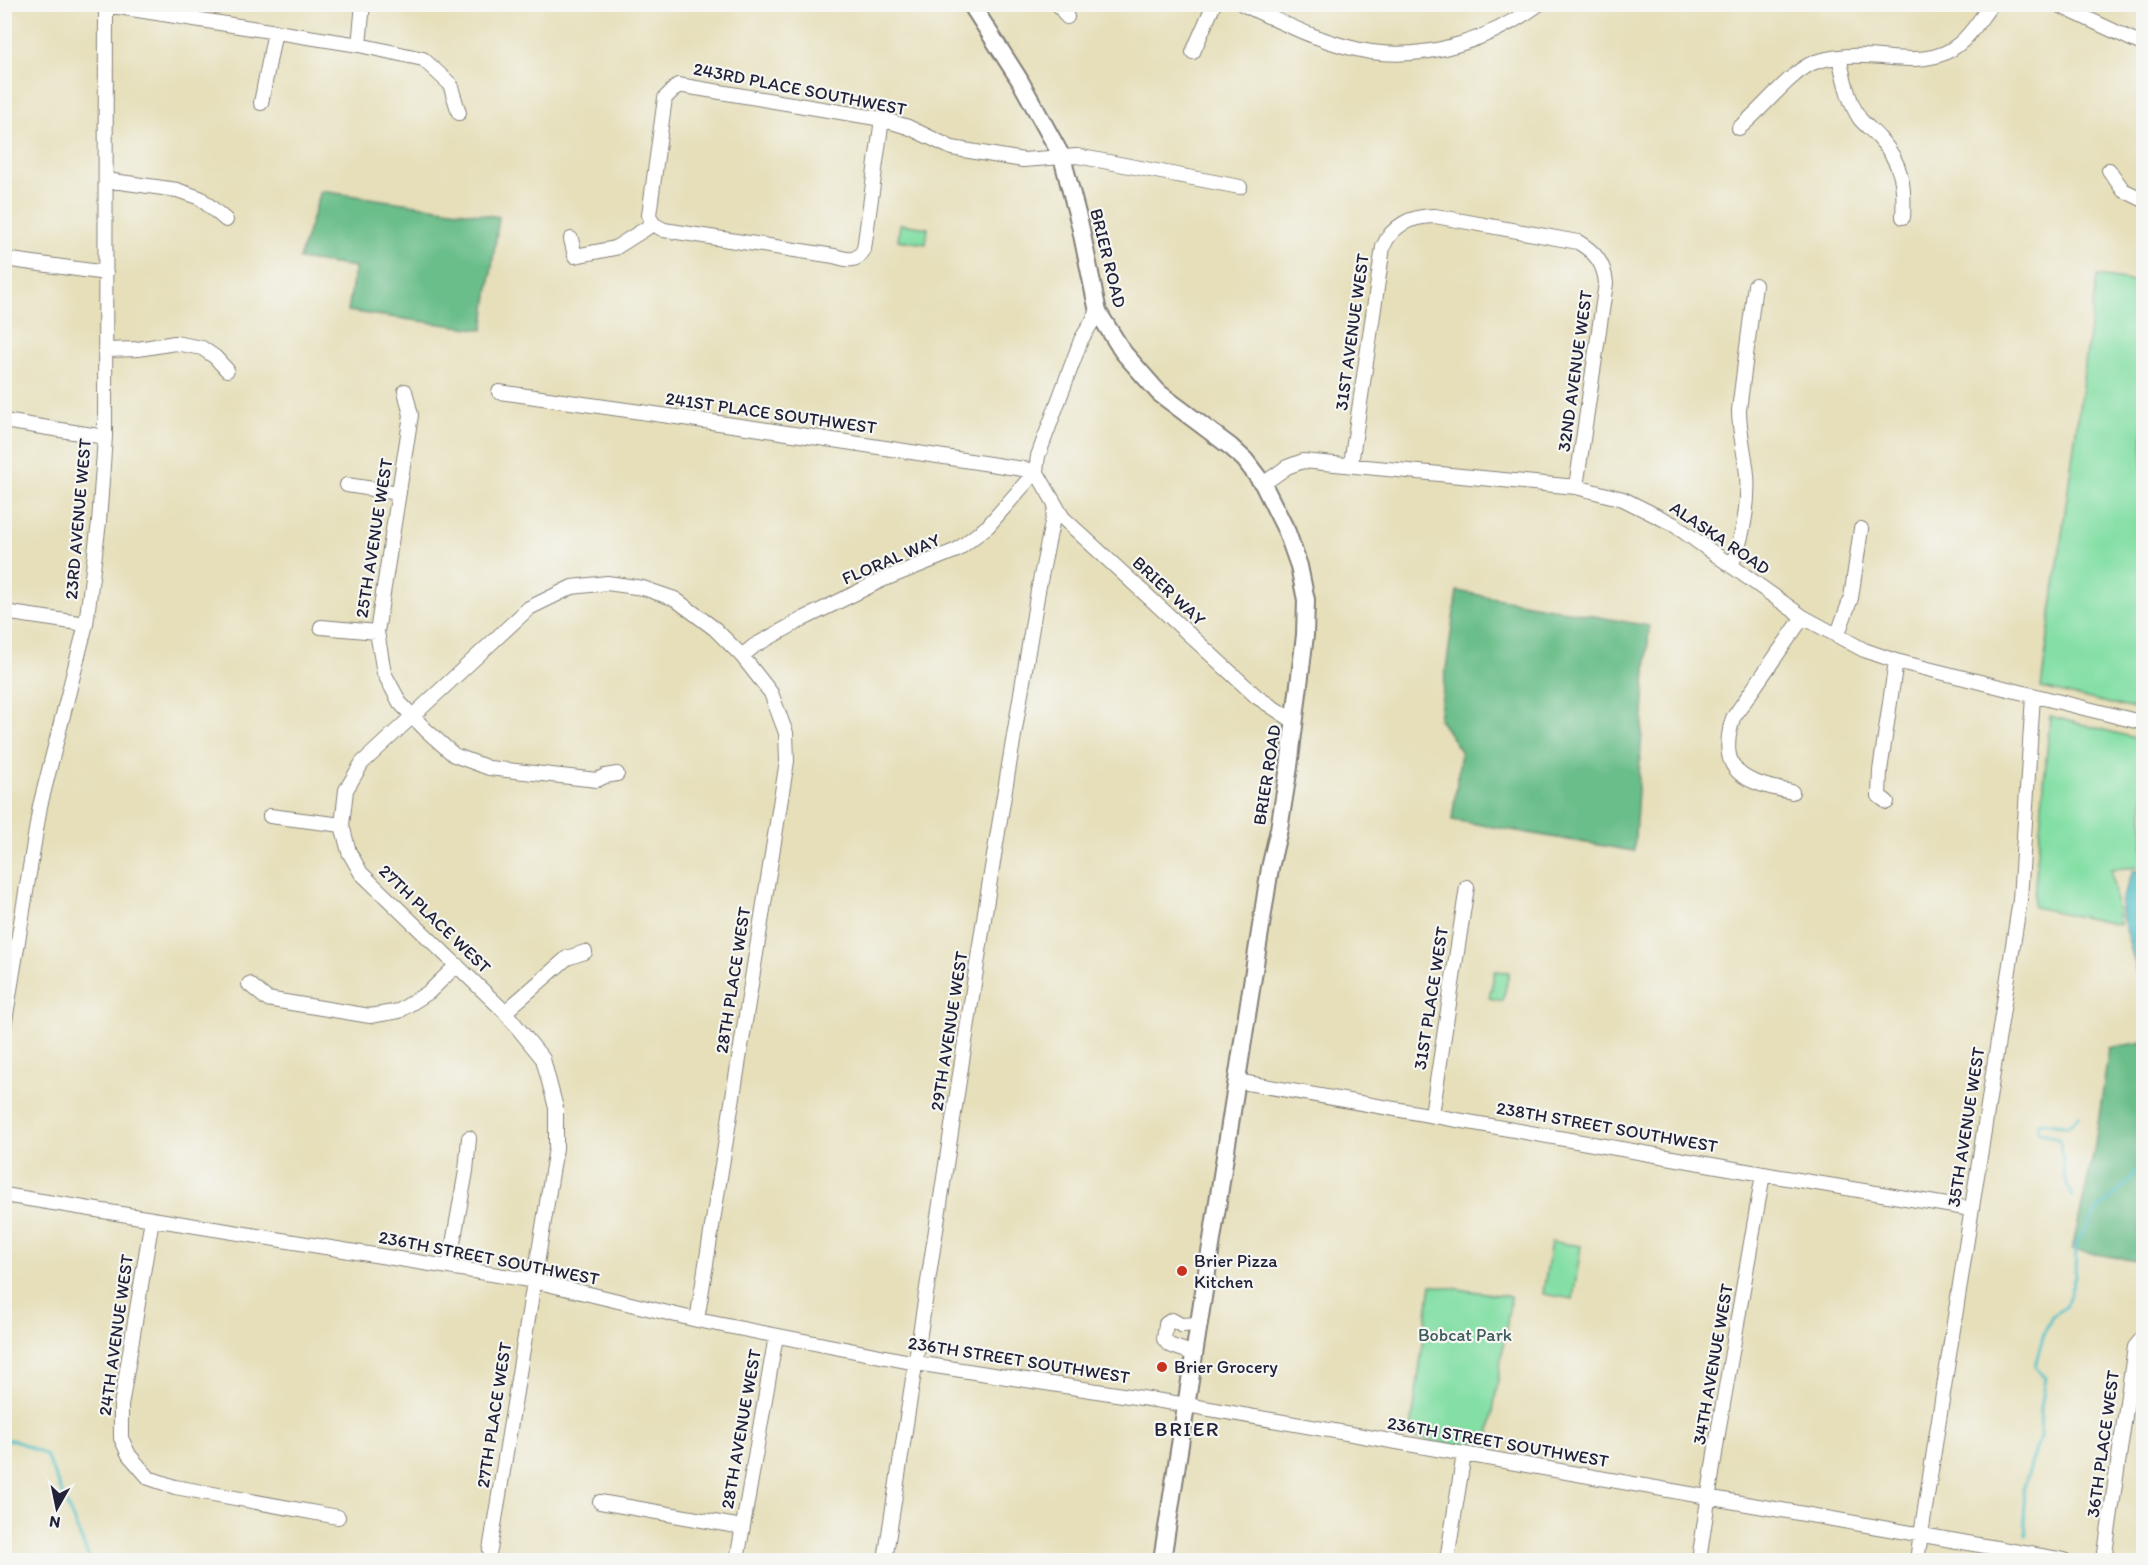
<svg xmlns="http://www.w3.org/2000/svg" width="2148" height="1565" font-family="Itim,sans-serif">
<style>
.green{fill:#84dfa5;stroke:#538070;stroke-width:1.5}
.forest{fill:#6bbe8a;stroke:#467062;stroke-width:1.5}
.water{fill:#53c1c8;stroke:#3a7282;stroke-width:1.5}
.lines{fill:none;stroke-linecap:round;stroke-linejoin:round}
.stream{stroke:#53c1c8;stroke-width:3}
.minor-casing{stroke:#84807a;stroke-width:16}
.major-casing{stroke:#84807a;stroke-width:20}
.minor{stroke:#fff;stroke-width:14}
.major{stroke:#fff;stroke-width:16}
.poi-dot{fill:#c8321e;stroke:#f6f6f2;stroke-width:2}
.labels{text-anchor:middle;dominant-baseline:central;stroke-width:4.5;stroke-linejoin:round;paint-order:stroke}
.street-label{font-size:18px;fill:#22223b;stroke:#f6f6f2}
.poi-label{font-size:18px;fill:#22223b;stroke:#f6f6f2;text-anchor:start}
.park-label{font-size:18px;fill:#3f5b5b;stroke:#f6f6f2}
.quarter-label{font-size:21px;letter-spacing:1.5px;fill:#22223b;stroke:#f6f6f2}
</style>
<rect width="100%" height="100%" fill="#f6f6f2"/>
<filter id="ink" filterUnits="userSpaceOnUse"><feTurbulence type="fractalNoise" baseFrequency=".0167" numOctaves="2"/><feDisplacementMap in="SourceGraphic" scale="12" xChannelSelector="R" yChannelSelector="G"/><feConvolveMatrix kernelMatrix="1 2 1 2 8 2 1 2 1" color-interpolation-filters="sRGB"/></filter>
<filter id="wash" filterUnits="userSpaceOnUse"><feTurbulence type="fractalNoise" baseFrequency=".008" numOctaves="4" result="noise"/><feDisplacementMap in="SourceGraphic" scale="24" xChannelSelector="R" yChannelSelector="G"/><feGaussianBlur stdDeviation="1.35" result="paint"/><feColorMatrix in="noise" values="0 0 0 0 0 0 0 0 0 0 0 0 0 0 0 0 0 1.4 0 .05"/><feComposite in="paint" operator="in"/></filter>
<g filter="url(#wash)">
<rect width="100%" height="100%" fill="#e6dfba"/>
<path class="green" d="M900,224L928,228L926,244L898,240Z
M2097,276L2143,283V711L2041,688Z
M2050,716L2143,740V867L2111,869L2120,925L2033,907Z
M1495,971L1509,972L1503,1001L1489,998Z
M1551,1242L1581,1246L1573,1299L1543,1294Z
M1431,1285L1511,1297L1487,1450L1410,1437Z"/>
<path class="forest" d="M321,191L499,217L483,330L348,311L355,267L299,259Z
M1457,591L1649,626L1634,851L1452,820L1461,751L1439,719Z
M2143,1042H2144L2143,1262L2072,1250L2094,1151L2109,1048Z"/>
<path class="water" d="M2133,871H2138L2143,875V994L2121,912L2122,900Z"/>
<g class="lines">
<path class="stream" d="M2073,1196C2064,1181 2063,1175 2063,1159C2063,1154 2060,1152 2062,1146L2059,1140L2038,1131V1123L2041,1122L2068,1126L2079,1115
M4,1440H14L46,1455L90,1560
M2026,1535L2023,1490L2040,1437L2041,1408L2046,1378L2035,1366L2044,1333L2052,1316L2066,1307L2075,1276L2076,1244L2095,1213L2129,1181L2144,1158"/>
</g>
</g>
<g filter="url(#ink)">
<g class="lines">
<g class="minor-casing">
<path id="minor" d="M1058,4L1067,17
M1242,4C1283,23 1325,45 1371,52C1431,60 1491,39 1539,4
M2056,4L2144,45
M106,5L359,45L423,59L450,84L459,113
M359,45L363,4
M1193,52L1214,4
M1839,57C1844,78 1848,101 1860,119C1866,126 1874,132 1880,139C1902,163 1905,186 1903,217
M261,103L275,31
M1739,128C1761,111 1792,70 1815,62C1831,57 1850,55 1866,56C1897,57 1932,67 1959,44C1972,34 1981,17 1992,4
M2109,170L2123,190L2144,200
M106,180L177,190L200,198L226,220
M653,224L649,215L665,98L678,85L882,119L908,127L952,148L1023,160L1077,156L1240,187
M653,224L664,230L834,256C847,260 857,263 864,249L882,119
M571,239L575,256L615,248L653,224
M4,259L106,273
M106,350L138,349L175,343L202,348L215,357L227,370
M405,391L411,415L377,632L384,673L400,703L426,730L454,755L489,768L597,780L605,776L617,774
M499,392L754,428L1036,471
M4,421L105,437
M1351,464L1383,247C1392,225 1412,216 1435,216L1578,242C1595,252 1604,263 1606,283L1576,487
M1036,471L1063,518L1257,697L1295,722
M1036,471L1038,456L1081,340L1098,312
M1263,484L1287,467L1303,461L1576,487L1623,499L1673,524L1803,617L1864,650L1896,661L2144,723
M347,485L399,493
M1731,566C1743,539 1749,504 1747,475C1745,453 1739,432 1739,410L1755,285
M4,612L86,624
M321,627L377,632
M1837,636L1851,598L1861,529
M742,656L754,646L803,619L882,580L957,550L988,526L1036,471
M1792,792C1745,782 1716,774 1733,718L1803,617
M1887,802L1879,796L1880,771L1896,661
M270,816L342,825
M249,984L267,999L370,1016L399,1011L429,992L457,965
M505,1012L567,958L585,952
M4,1027L40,806L86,624L99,522L105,437L106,4
M1236,1081L1763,1174L1971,1209
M1432,1114L1467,887
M4,1195L535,1281L697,1320L916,1363L1187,1405L2064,1560
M152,1219L121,1406V1438L129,1455L149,1478L175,1487L338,1517
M449,1266L466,1171L469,1138
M1195,1354L1169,1345L1164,1339L1166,1324L1172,1320L1181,1325L1200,1324
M600,1502L742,1527
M490,1550L556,1148V1108L543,1059L505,1012L361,873L349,852L342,825L346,790L362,763L529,608L572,587L607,583L643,588L675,599L715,629L742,656L771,693L786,733L787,761L697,1320
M737,1560L776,1336
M885,1560L990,880L1038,591L1055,508
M1447,1560L1464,1454
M1699,1560L1719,1427L1763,1174
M1917,1560L2020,900L2033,696
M2104,1560L2135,1347L2144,1336"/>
</g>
<g class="major-casing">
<path id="major" d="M971,4L1019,79L1062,157L1080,225L1098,312L1123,352L1159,393L1231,447L1245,460L1263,484L1287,532L1299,566L1306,600L1305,635L1289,767L1279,829L1270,868L1162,1560"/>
</g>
<use href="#minor" class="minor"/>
<use href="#major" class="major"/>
</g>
</g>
<g class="poi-dot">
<circle cx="1182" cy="1271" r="6"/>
<circle cx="1162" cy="1367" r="6"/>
</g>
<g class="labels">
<g class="street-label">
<text transform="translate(800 89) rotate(11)">243RD PLACE SOUTHWEST</text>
<text transform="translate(1108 258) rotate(76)">BRIER ROAD</text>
<text transform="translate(1352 332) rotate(-82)">31ST AVENUE WEST</text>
<text transform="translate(1575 371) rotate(-82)">32ND AVENUE WEST</text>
<text transform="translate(771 413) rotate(8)">241ST PLACE SOUTHWEST</text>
<text transform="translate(78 519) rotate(-85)">23RD AVENUE WEST</text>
<text transform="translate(374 538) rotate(-81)">25TH AVENUE WEST</text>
<text transform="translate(1720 538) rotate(34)">ALASKA ROAD</text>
<text transform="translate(891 559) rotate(-23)">FLORAL WAY</text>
<text transform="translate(1169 591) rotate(43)">BRIER WAY</text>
<text transform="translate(1267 775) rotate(-81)">BRIER ROAD</text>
<text transform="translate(435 919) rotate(44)">27TH PLACE WEST</text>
<text transform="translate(733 980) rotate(-81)">28TH PLACE WEST</text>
<text transform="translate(1431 998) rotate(-81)">31ST PLACE WEST</text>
<text transform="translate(949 1031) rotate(-81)">29TH AVENUE WEST</text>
<text transform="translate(1607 1127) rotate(10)">238TH STREET SOUTHWEST</text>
<text transform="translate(1966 1127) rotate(-81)">35TH AVENUE WEST</text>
<text transform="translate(489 1258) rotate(11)">236TH STREET SOUTHWEST</text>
<text transform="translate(116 1335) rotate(-82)">24TH AVENUE WEST</text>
<text transform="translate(1019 1360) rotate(9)">236TH STREET SOUTHWEST</text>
<text transform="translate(1713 1364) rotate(-80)">34TH AVENUE WEST</text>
<text transform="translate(494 1415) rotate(-81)">27TH PLACE WEST</text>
<text transform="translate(741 1429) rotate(-80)">28TH AVENUE WEST</text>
<text transform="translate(1498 1442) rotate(10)">236TH STREET SOUTHWEST</text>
<text transform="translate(2103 1444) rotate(-82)">36TH PLACE WEST</text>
</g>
<g class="poi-label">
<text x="1194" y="1261">Brier Pizza<tspan x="1194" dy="21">Kitchen</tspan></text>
<text x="1174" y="1367">Brier Grocery</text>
</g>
<g class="park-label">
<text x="1465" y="1335">Bobcat Park</text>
</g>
<g class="quarter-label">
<text x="1187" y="1428">BRIER</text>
</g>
</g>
<rect width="2148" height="1565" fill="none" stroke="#f6f6f2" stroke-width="24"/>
<g transform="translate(57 1508) rotate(189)" stroke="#f6f6f2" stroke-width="4.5" paint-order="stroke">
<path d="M0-4.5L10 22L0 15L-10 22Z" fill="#22223b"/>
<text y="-9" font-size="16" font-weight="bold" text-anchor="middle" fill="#22223b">N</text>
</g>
</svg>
